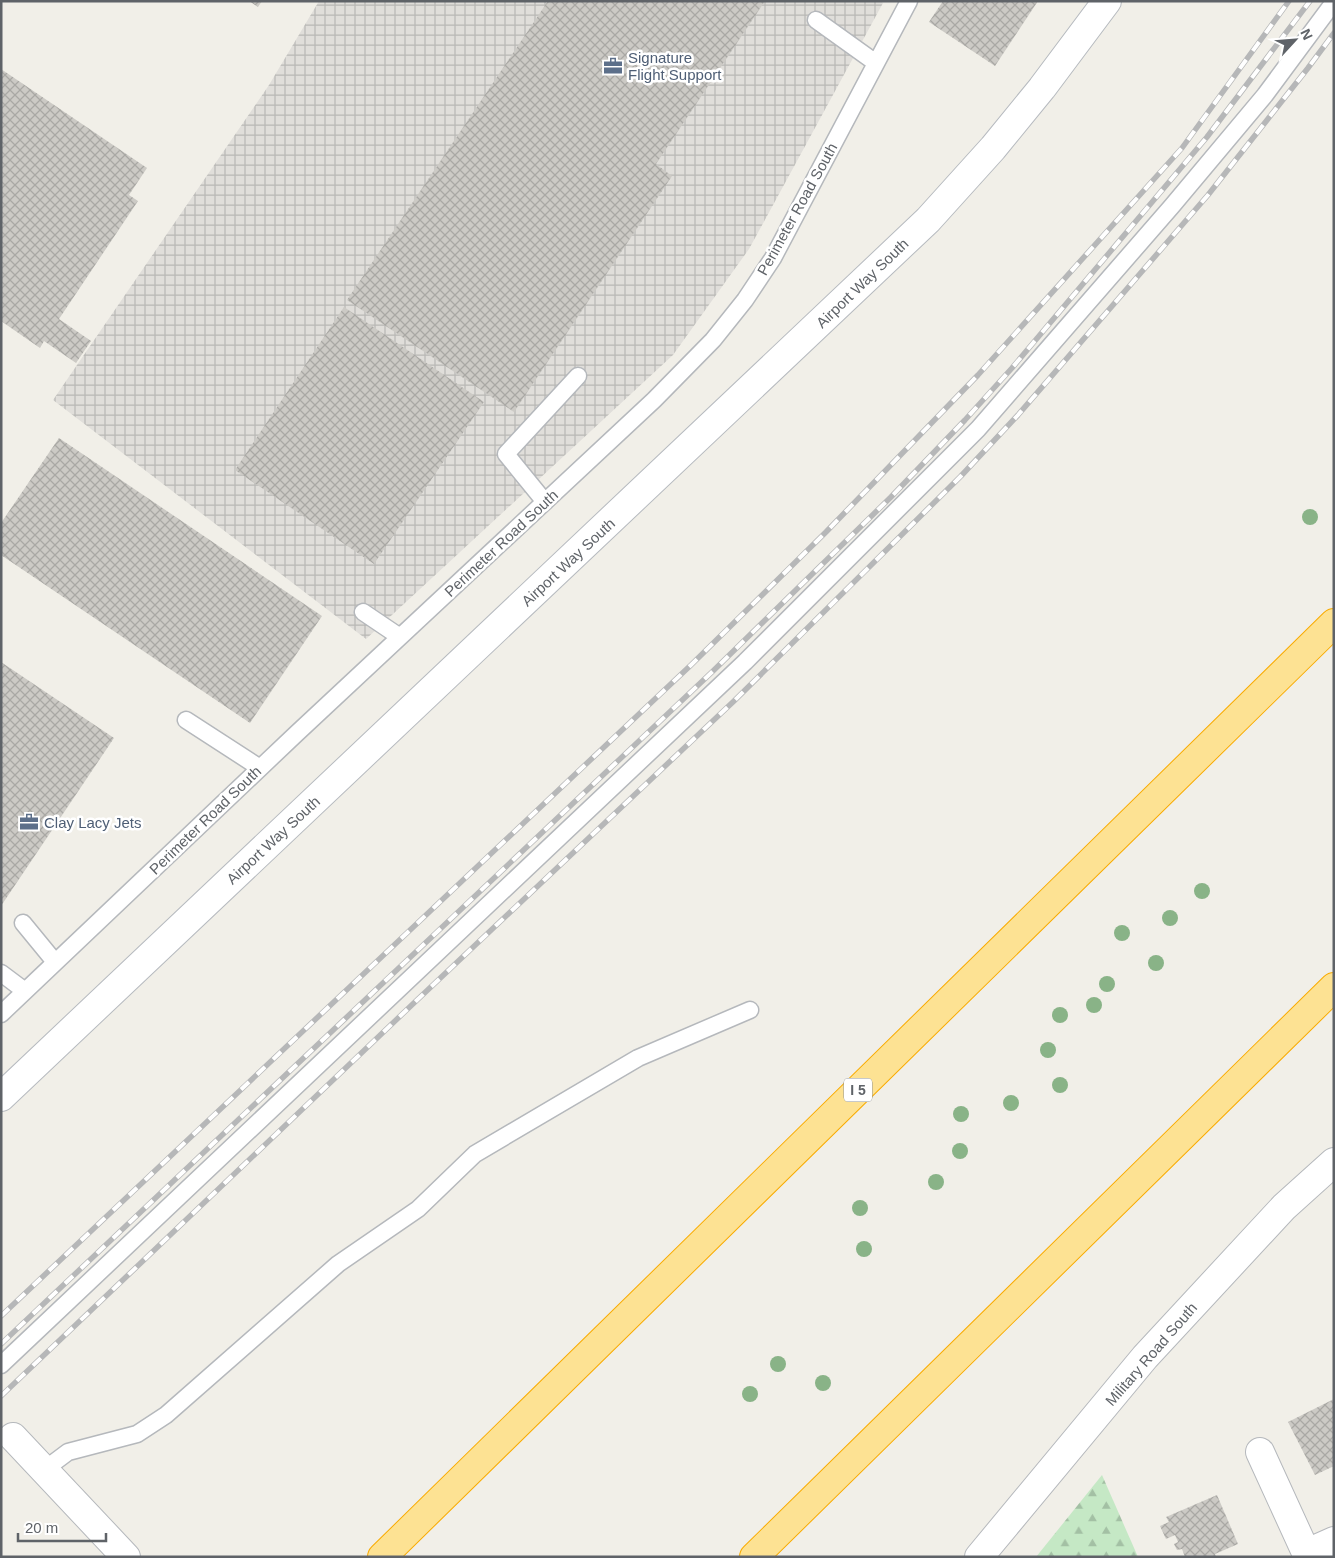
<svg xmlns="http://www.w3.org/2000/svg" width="1335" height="1558" font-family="Helvetica,sans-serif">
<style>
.industrial{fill:url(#industrial-grid)}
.forest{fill:url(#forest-firs)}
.building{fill:url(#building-cross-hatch)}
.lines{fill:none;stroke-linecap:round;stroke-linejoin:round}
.lane-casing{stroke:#b5b8bc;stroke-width:19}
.street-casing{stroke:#b5b8bc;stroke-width:30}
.secondary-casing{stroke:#b6babf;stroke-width:30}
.highway-casing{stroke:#f9ab00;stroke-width:30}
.lane{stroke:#fff;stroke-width:16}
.street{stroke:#fff;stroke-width:28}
.secondary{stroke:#fff;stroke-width:28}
.highway{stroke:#fde293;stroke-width:28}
.rail-casing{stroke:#b6b7b8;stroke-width:5.5}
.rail{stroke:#fff;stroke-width:4;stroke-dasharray:11;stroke-linecap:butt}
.tree{fill:#89b387}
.labels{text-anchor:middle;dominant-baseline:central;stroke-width:5;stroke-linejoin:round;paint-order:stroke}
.shield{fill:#fff;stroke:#8f9295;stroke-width:1}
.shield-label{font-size:14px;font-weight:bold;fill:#5f6368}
.service-label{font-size:15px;fill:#4e5e75;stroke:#fff;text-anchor:start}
.street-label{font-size:15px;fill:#5f6368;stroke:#fff}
</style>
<defs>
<pattern id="industrial-grid" width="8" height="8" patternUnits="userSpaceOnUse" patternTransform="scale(1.25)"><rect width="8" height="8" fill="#e0deda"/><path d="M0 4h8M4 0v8" fill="none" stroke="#b9b8b5"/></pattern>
<pattern id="forest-firs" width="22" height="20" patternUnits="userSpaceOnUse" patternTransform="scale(1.25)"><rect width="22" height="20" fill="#c5e8c5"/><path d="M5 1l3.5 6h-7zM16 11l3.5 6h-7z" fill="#a3c0a4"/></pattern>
<pattern id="building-cross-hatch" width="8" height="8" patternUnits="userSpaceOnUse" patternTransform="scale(1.25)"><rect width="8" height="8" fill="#cccac5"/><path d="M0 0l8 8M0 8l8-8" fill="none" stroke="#a9a8a4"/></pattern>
</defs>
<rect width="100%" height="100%" fill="#f1efe8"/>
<path class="industrial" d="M319,1H880L883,3L749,249L673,355L366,639L53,400L269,85Z"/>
<path class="forest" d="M1102,1475L1138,1557H1036Z"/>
<path class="building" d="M249,1H262L258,7Z
M548,1H765L656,164L672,176L514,412L347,300Z
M943,1H1038L995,66L929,22Z
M1,69L147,168L129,195L138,201L59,319L91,341L76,363L44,341L40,348L1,321Z
M344,307L484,402L374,564L235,470Z
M59,438L322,616L250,723L1,555V523Z
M1,662L114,738L1,906Z
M1334,1399V1466L1315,1475L1288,1422Z
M1217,1495L1238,1544L1215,1554L1216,1557H1185L1182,1549L1177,1550L1174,1544L1178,1542L1175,1535L1166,1539L1160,1526L1169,1522L1166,1517Z"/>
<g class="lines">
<g class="lane-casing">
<path id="lane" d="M816,20L876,63
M545,502L506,454L578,376
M363,612L400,637
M186,720L260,768
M23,923L55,962
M1,973L25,991
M1,1014L296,734L654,400L713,340L745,300L773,258L909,1
M1,1365L745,662L978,429L1172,206L1265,95L1334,2
M44,1470L68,1452L137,1434L166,1415L338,1264L418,1209L475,1154L638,1058L750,1010"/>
</g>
<g class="street-casing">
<path id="street" d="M13,1437L126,1557
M1260,1452L1308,1557
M1307,1553L1334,1541
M979,1557L1145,1357L1284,1207L1334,1162"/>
</g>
<g class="secondary-casing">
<path id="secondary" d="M1,1097L928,220L993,148L1042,88L1107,1"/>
</g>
<g class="highway-casing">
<path id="highway" d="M382,1557L1334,623
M754,1557L1334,987"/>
</g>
<use href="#lane" class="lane"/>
<use href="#street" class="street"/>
<use href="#secondary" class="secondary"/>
<use href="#highway" class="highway"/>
<g class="rail-casing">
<path id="rail" d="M1,1316L691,665L826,532L978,375L1182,148L1289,1
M1,1344L712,672L891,497L965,420L1012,368L1207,137L1310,1
M1,1396L416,1001L734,701L961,476L1018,415L1208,195L1308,68L1334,33"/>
</g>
<use href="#rail" class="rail"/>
</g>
<g class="tree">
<circle cx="1310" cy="517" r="8"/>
<circle cx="1202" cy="891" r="8"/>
<circle cx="1170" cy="918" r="8"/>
<circle cx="1122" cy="933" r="8"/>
<circle cx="1156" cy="963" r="8"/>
<circle cx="1107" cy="984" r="8"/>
<circle cx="1094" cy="1005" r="8"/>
<circle cx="1060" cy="1015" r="8"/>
<circle cx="1048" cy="1050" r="8"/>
<circle cx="1060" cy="1085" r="8"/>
<circle cx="1011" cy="1103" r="8"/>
<circle cx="961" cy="1114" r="8"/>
<circle cx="960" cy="1151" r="8"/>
<circle cx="936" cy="1182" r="8"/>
<circle cx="860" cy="1208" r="8"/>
<circle cx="864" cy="1249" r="8"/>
<circle cx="778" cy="1364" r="8"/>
<circle cx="823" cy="1383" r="8"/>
<circle cx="750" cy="1394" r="8"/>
</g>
<defs>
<g id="office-bare" transform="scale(1.5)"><path d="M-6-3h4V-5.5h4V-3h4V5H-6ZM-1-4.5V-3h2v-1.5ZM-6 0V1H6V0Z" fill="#5c6f8a" stroke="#fff" stroke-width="2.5" paint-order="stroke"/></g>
</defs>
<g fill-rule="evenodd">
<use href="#office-bare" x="613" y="66"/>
<use href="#office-bare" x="29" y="822"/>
</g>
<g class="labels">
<rect class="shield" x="844" y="1078.5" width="28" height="23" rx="4"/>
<g class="shield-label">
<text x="858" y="1090">I 5</text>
</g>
<g class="service-label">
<text x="628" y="57">Signature<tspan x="628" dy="17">Flight Support</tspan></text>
<text x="44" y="822">Clay Lacy Jets</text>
</g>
<g class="street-label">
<text transform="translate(797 209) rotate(-61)">Perimeter Road South</text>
<text transform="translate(862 283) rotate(-44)">Airport Way South</text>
<text transform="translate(501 543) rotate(-43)">Perimeter Road South</text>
<text transform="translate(568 562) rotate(-43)">Airport Way South</text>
<text transform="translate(205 820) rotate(-44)">Perimeter Road South</text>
<text transform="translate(273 840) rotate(-43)">Airport Way South</text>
<text transform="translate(1151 1354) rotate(-49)">Military Road South</text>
</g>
</g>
<rect width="1335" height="1558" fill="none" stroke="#5f6368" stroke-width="5"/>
<g transform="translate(1295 40) rotate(64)" stroke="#ffffff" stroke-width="4" paint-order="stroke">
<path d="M0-4L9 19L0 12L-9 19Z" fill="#5f6368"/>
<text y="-8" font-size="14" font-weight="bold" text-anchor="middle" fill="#5f6368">N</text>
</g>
<path d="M18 1533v8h88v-8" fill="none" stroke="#5f6368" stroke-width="2.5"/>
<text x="25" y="1533" font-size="15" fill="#5f6368" stroke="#ffffff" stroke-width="4" paint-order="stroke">20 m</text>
</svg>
